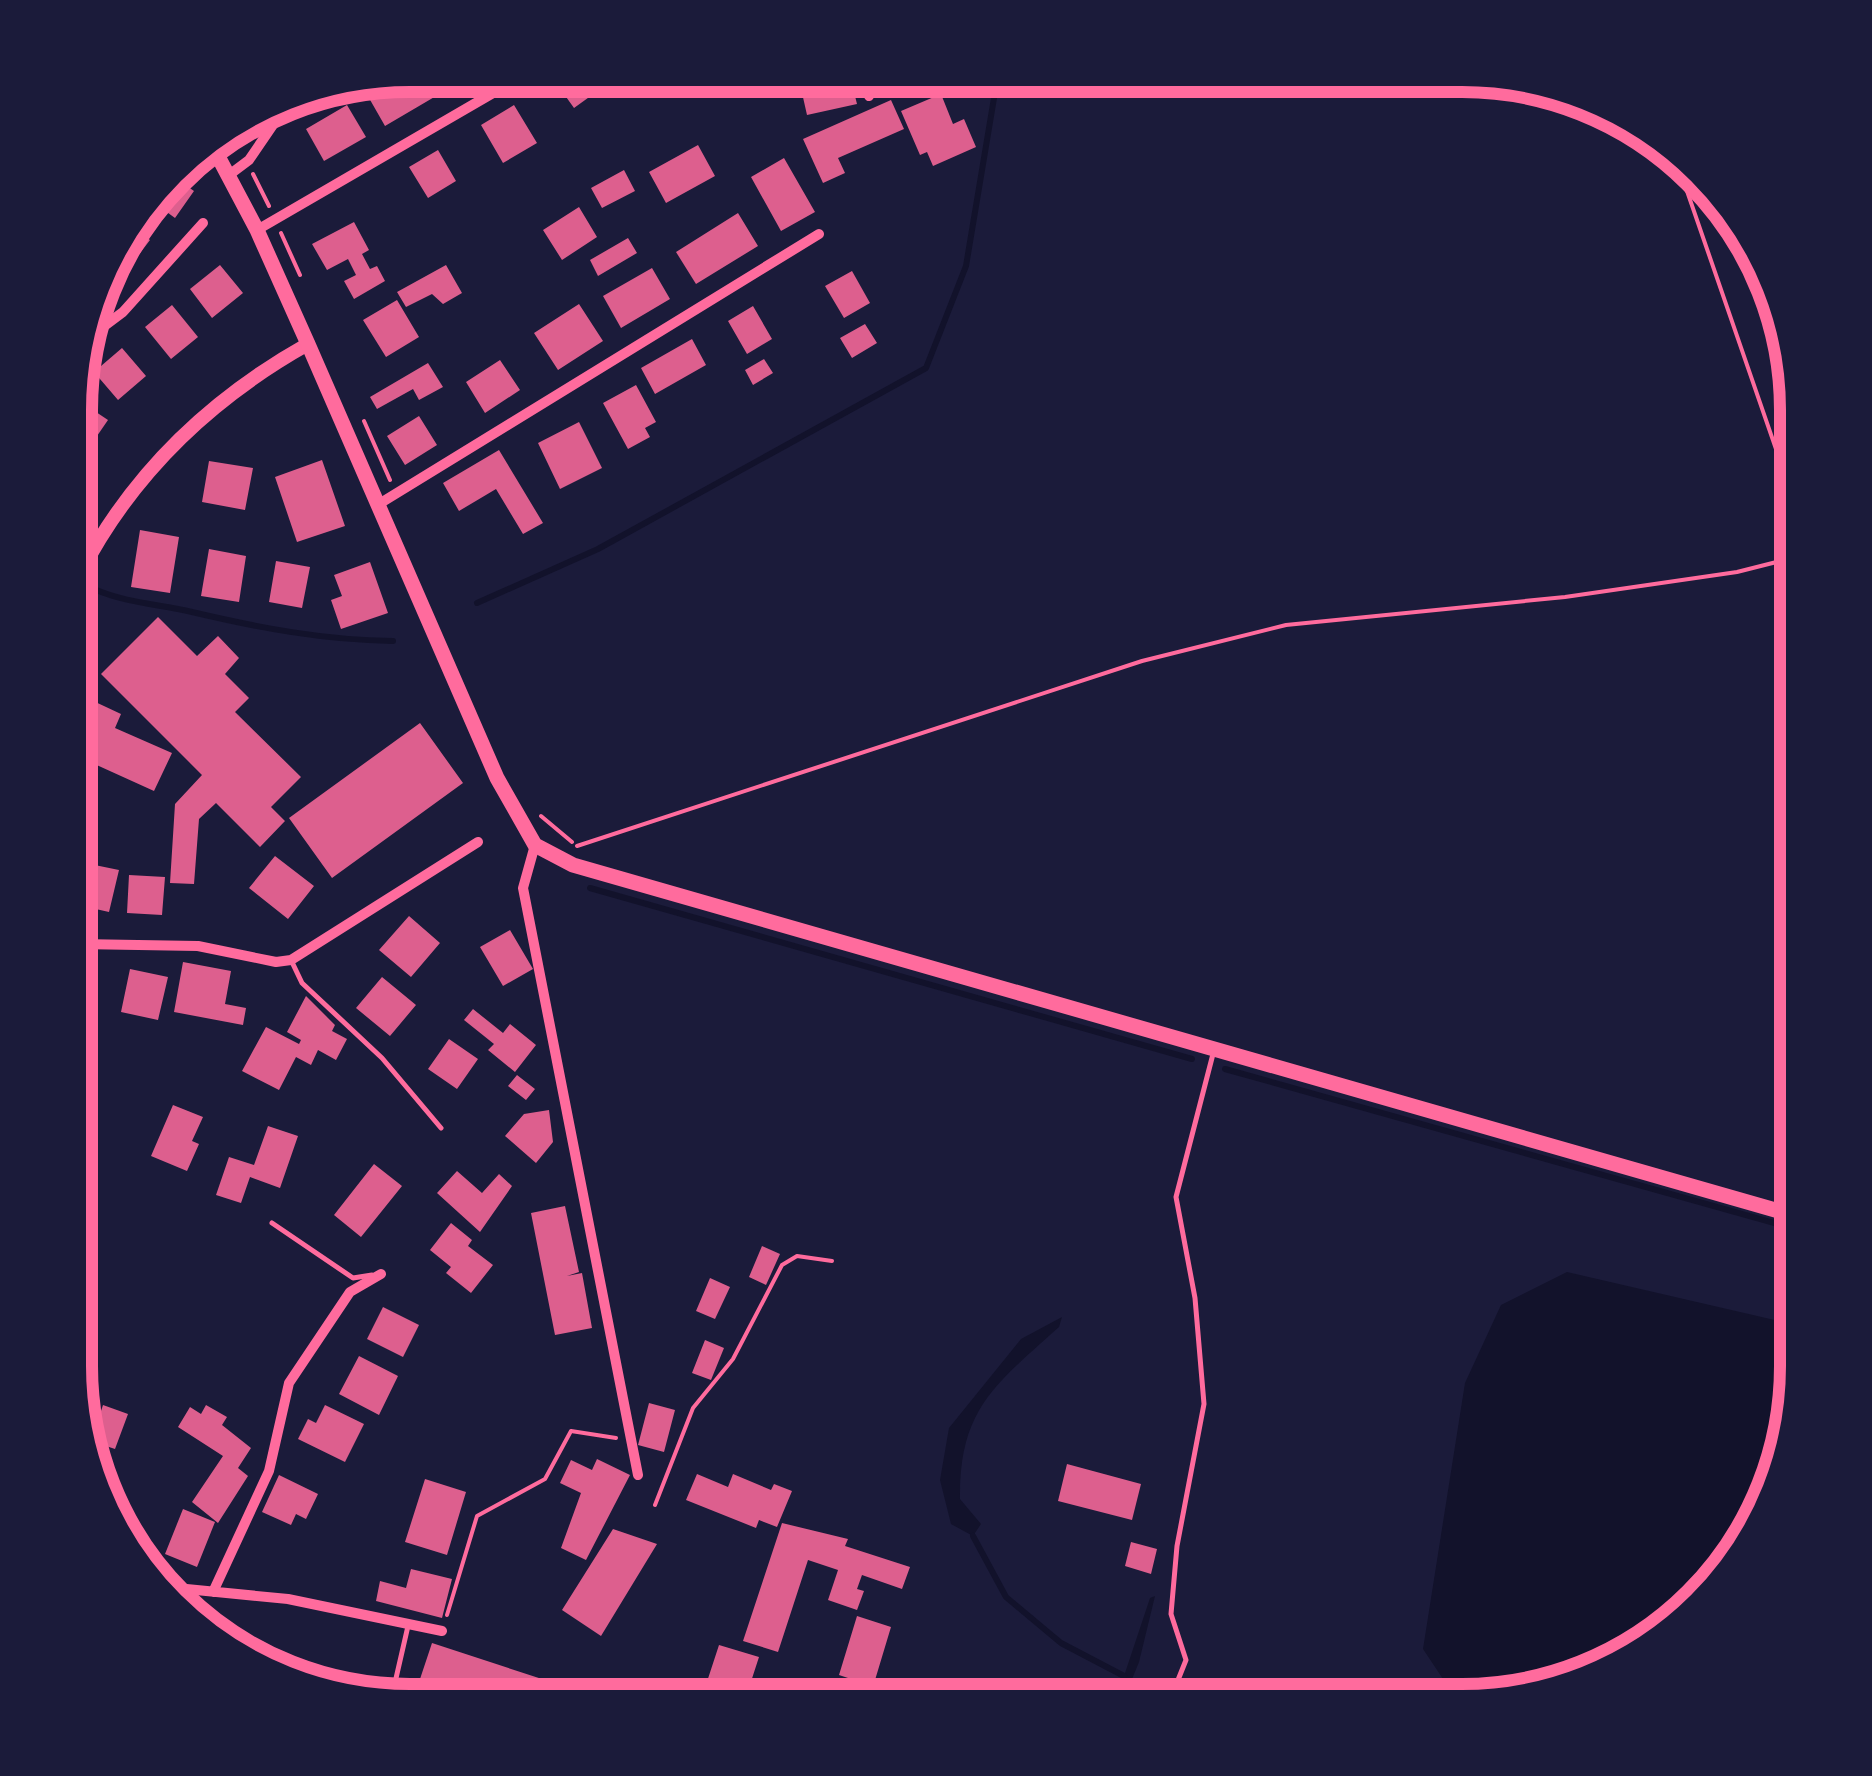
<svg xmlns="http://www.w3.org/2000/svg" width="1872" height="1776" font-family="'Nunito Sans',sans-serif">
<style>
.water{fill:#12122b}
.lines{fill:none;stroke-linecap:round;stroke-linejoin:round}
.stream{stroke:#12122b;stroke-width:6}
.building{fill:#dd5f8e}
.path{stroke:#ff6b9d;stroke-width:4}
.service{stroke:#ff6b9d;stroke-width:5}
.minor{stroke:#ff6b9d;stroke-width:10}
.tertiary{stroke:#ff6b9d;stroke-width:14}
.secondary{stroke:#ff6b9d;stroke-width:15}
.rim{fill:none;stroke:#ff6b9d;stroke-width:12}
</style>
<rect width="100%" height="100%" fill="#1b1b3a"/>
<path class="water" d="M1567,1272L1796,1325V1387L1762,1514L1666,1631L1570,1683L1483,1700H1457L1423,1649L1465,1383L1501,1305Z
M1062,1317L1059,1327C996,1384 959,1408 960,1499L981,1524L973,1536L951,1524L940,1480L949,1428L1021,1339Z
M1155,1596L1139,1662L1130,1684L1115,1700H1077L1124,1676L1150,1598Z"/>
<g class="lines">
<path class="stream" d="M94,589C126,603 158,604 192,612C260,628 323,640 393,641
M477,603L598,549L926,368L966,266L996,86L1002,77
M590,888L1192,1059
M1225,1069L1796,1229
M973,1536L1006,1597L1061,1643L1124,1676"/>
</g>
<path class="building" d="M411,75H440L448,89L385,126L365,91L386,79Z
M561,75H589L599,90L574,108L554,80Z
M819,76H850L857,104L807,115L800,84L820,80Z
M941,94L953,124L964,119L976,147L933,166L927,152L920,155L901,111Z
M891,100L904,129L838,158L845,173L823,183L803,139Z
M347,105L366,137L324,161L306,129Z
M514,105L537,143L503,163L481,125Z
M698,145L715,176L666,203L649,172Z
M438,150L456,181L428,198L409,167Z
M784,158L815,212L781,231L751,177Z
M624,170L635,191L602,208L591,188Z
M174,177L194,191L175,218L153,202Z
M579,207L597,237L562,260L543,230Z
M738,213L758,246L696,284L676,252Z
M354,222L369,250L362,254L370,269L377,266L385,281L354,299L344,281L356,275L348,259L327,270L312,244Z
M133,227L150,240L128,269L114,258Z
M628,238L637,253L598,276L590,260Z
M220,265L243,293L212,318L190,289Z
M446,265L462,293L443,304L432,294L406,307L397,292Z
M652,268L670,299L621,328L603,296Z
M852,271L870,303L844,318L825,286Z
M397,300L419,337L386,357L363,320Z
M579,304L603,341L558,370L534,333Z
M172,305L198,337L171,359L145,327Z
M753,306L772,339L747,354L728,321Z
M865,324L877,343L852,358L840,338Z
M692,339L706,365L655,394L641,368Z
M122,348L146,376L118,400L94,372Z
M764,359L773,373L753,385L745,370Z
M500,360L520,390L485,413L466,382Z
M428,363L443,387L419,400L413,389L377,409L370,397Z
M636,385L656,422L645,428L650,437L628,449L603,403Z
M81,402L108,420L86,452L81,448Z
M419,416L437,445L405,465L387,436Z
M579,422L602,468L560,489L538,443Z
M499,450L543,523L523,534L496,489L459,511L443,483Z
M322,460L345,526L297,542L275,477Z
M209,461L253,468L245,510L202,502Z
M140,530L179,537L170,593L131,587Z
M209,549L246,556L239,602L201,596Z
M276,561L310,567L302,608L269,602Z
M370,562L388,613L341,629L331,600L342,596L334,575Z
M158,617L197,656L218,636L239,658L225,674L249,698L235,712L301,777L271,807L285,821L260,847L216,803L199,819L194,884L170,883L175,804L202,775L101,674Z
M89,699L121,714L115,728L172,753L154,791L79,757V719Z
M420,723L463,783L332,878L289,818Z
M275,856L314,886L288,919L249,888Z
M80,862L119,870L109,912L78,905Z
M129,875L165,877L162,915L127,913Z
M409,916L440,943L411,977L379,950Z
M510,930L533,969L503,986L480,947Z
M78,953L93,955L89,988L78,987Z
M183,962L231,971L225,1004L246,1008L243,1025L174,1012Z
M130,969L168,977L158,1020L121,1012Z
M382,977L416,1005L390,1036L356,1008Z
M306,996L335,1025L332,1031L347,1039L336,1060L318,1050L311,1065L296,1057L279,1090L242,1071L266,1027L299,1044L301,1040L287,1032Z
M473,1009L503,1033L510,1024L536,1045L515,1072L488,1050L494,1044L464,1020Z
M449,1039L478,1059L457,1089L428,1069Z
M517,1075L535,1089L526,1100L508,1086Z
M173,1105L203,1117L192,1141L199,1144L187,1171L151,1156Z
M549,1110L553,1142L536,1163L505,1136L524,1114Z
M268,1126L298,1136L280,1188L250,1177L241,1203L216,1195L229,1157L254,1165Z
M374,1164L402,1186L361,1237L334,1215Z
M457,1171L482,1193L499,1174L512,1186L480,1232L437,1193Z
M565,1206L579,1272L567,1276L582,1273L592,1328L555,1335L531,1213Z
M451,1223L472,1240L468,1246L493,1265L471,1293L446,1273L451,1267L430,1250Z
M762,1246L780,1254L766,1285L749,1277Z
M710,1278L730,1287L715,1319L696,1311Z
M383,1307L419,1325L403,1357L367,1339Z
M705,1340L724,1348L711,1380L692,1373Z
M359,1356L398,1376L379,1415L339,1394Z
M649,1403L675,1410L664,1452L638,1445Z
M103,1405L128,1414L115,1449L91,1441Z
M206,1405L227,1417L222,1425L251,1448L238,1468L248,1476L218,1523L192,1502L223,1456L178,1427L190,1407L201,1414Z
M325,1405L364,1424L345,1462L298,1439L308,1419L316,1423Z
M597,1459L630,1475L586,1560L561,1548L581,1493L560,1483L571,1460L592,1470Z
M1067,1464L1141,1484L1132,1520L1058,1501Z
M697,1474L728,1487L733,1474L771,1490L774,1484L792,1491L777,1527L759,1520L756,1528L686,1500Z
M279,1475L318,1494L306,1519L296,1514L291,1525L262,1512Z
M425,1479L466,1492L447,1555L405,1542Z
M183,1509L215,1522L197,1567L165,1554Z
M782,1523L848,1539L845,1546L910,1567L902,1589L862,1575L857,1589L864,1591L857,1610L828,1600L838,1570L808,1560L778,1652L743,1641Z
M613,1529L657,1544L601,1636L562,1610Z
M1131,1542L1157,1549L1151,1574L1125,1566Z
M411,1569L452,1579L442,1618L376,1601L380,1581L406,1588Z
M857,1616L891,1627L869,1700H841L848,1678L839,1675Z
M432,1643L545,1680L538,1700H413Z
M719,1645L759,1657L745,1700H701Z
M600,1684L651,1699V1700H594Z"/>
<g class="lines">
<path class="path" d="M1677,162L1796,507
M253,174L269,206
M281,233L300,275
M364,421L390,480
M541,816L572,842
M577,846L1142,661L1286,625L1565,597L1737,572L1796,557
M655,1505L693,1408L733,1359L782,1265L797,1256L832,1261
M447,1615L477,1516L545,1479L571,1431L616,1438"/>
<path class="service" d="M291,960L302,983L382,1058L441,1128
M272,1223L353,1278L372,1275
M391,1700L408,1626
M1170,1700L1186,1660L1171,1614L1177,1546L1204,1404L1195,1298L1176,1197L1213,1054"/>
<path class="minor" d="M865,76L869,96
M229,175L249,160L290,100
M257,230L524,75
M83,342L123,312L203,223
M379,504L819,234
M535,845L523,888L638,1475
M78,944L198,946L276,962L291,960L478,842
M166,1587L288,1599L442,1631
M213,1592L269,1471L289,1383L350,1292L381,1274"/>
<path class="tertiary" d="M80,574C132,473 210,399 308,344"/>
<path class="secondary" d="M212,145L257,230L308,344L497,778L535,845L573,865L1796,1216"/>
</g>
<path d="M0 0H1872V1776H0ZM410 92H1462A318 318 0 0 1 1780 410V1366A318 318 0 0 1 1462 1684H410A318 318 0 0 1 92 1366V410A318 318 0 0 1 410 92Z" fill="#1b1b3a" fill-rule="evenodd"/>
<path class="rim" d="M410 92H1462A318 318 0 0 1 1780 410V1366A318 318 0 0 1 1462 1684H410A318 318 0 0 1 92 1366V410A318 318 0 0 1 410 92Z"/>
</svg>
